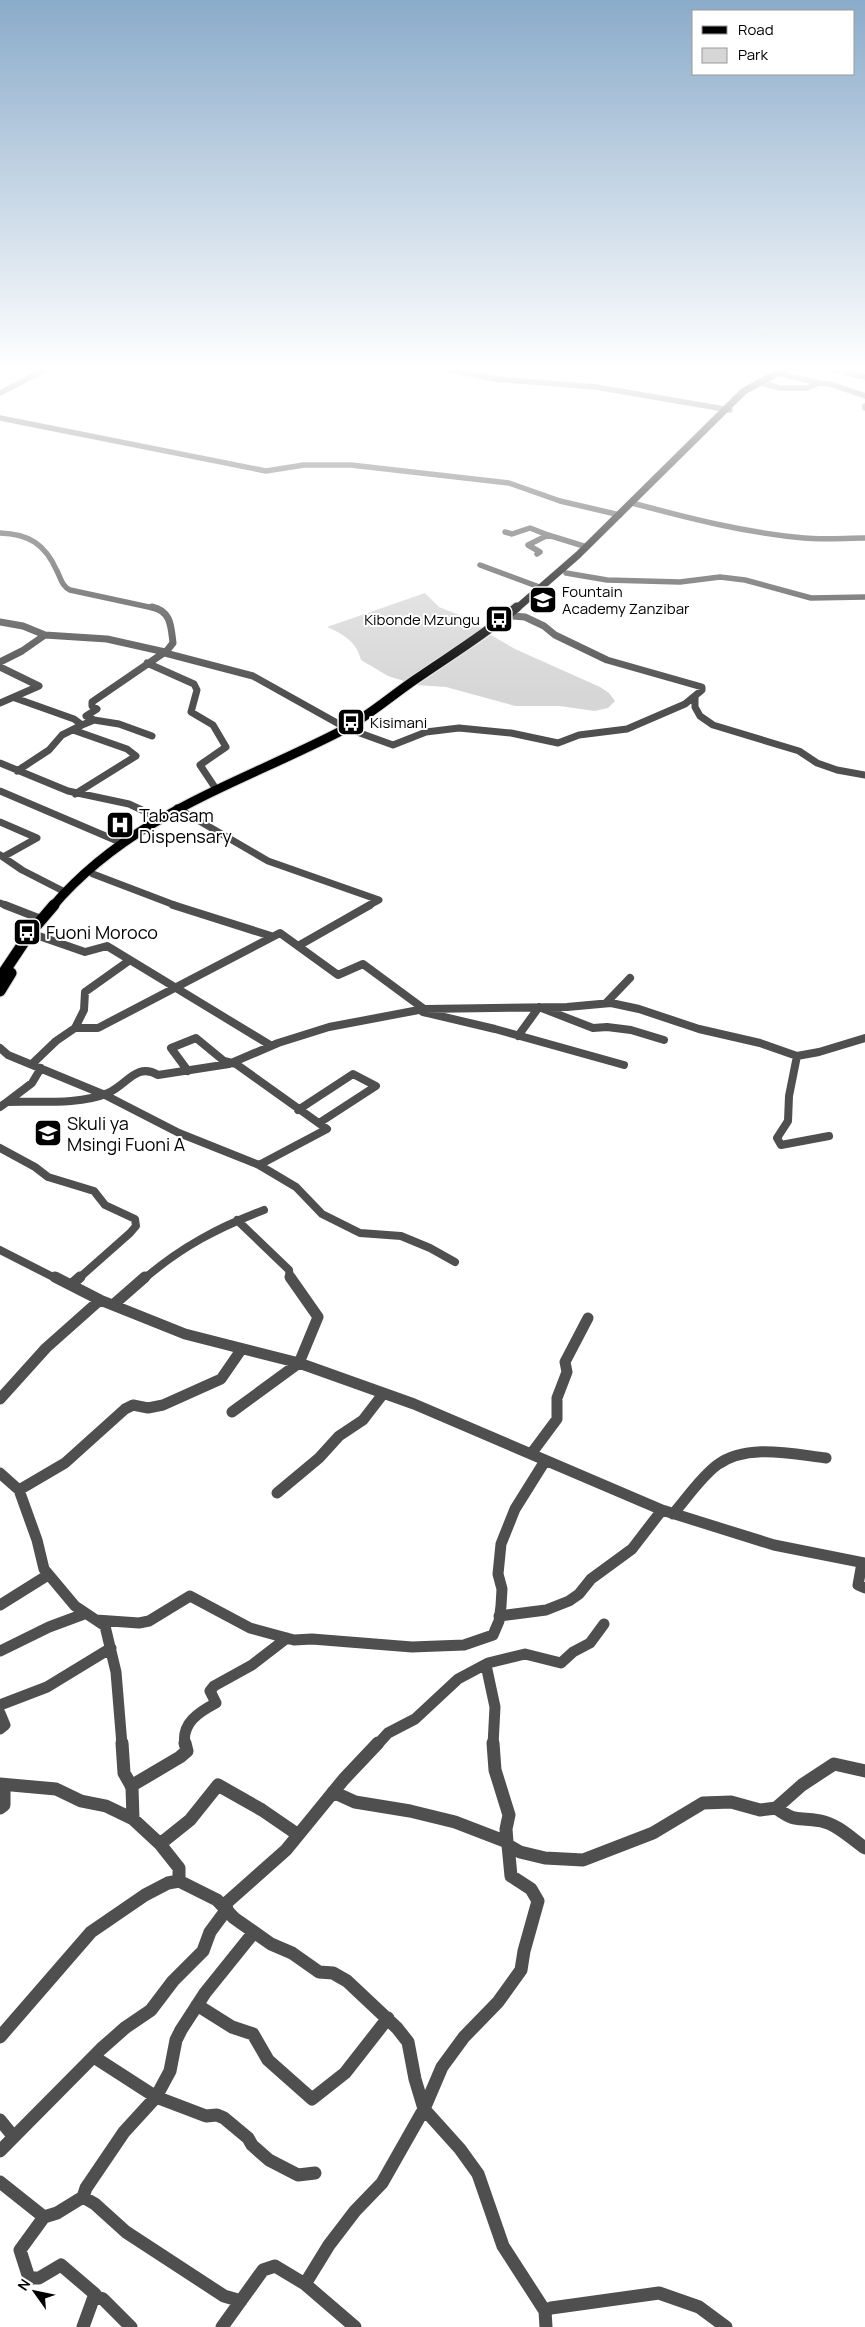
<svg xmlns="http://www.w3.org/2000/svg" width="865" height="2327" font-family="Manrope,sans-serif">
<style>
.green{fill:#d6d6d6}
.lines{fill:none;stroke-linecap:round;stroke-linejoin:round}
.major-far2-casing{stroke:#dbdbdb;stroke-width:8}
.major-far1-casing{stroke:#dbdbdb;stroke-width:11}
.major-casing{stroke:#dbdbdb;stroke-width:13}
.minor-far4{stroke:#4f4f4f;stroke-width:5.5}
.minor-far3{stroke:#4f4f4f;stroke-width:7}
.minor-far2{stroke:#4f4f4f;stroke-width:8}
.minor-far1{stroke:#4f4f4f;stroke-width:11}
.minor{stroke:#4f4f4f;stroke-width:13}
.major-far2{stroke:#000;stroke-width:7}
.major-far1{stroke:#000;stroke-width:9}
.major{stroke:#000;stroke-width:11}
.labels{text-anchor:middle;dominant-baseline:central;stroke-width:4;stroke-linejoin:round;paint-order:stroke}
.far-poi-label{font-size:15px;fill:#000;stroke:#fff;text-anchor:start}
.poi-label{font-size:18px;fill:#000;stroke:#fff;text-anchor:start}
</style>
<rect width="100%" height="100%" fill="#fff"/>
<path class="green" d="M425,593L439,607L472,620L484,630L407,682L388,676L361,660C357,642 343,634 327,627Z
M491,635L515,649L600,687L609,693L615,701L608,708L595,711L559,706H515L446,687L417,685Z"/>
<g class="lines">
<g class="major-far2-casing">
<path id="major-far2" d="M516,609L578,555L744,391L783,370"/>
</g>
<g class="major-far1-casing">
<path id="major-far1" d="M53,906C131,815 238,784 341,731C367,717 391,696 416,679C449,656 486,634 517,607"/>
</g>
<g class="major-casing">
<path id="major" d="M0,978L30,933L54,905
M0,991L11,973"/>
</g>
<path class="minor-far4" d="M449,370L496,379L596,387L730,410
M834,370L865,377
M777,373L819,383
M758,382L780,388H807L819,383L830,384L865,396
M0,393L44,370
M865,406V408
M0,418L266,471L304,465H351L509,483L560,501L620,515
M632,503C688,518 746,533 804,538C824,540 845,538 865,538
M505,532L512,534L530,528L548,535L528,545L540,552L537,554
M0,533C29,534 45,544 57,571C61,579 62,586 70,590L158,609
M548,535L587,547
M480,565L542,588
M566,573L607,580L680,582L720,577L745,580L811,598L865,597"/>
<path class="minor-far3" d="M152,607C171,611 171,626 173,643L165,653L253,676L346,728L393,745L426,732L459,728L511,733L558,743L579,735L627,729L685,704L702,690V687L607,660L555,635L544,626L525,617L513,616
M0,622L23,626L45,635
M0,662L22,651L45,635L107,639L165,652L92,702V706L97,709L86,716L94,720L82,725
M147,663L194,684L197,690L191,712L213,725L226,747L200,765L216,789
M0,667L39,686L0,703
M695,697V707L700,716L713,725L799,751L817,763L837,770L865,775
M15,698L74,719L82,725L62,735L49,750L17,771
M94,720L119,724L152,736
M73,730L127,749L136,756L75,794
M0,763L68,791L129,804L159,818
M0,791L122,843
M177,808L268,861L379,900L368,906
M0,822L37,838L3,857
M0,855L22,870L65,892
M93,874L177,906
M0,903L8,906"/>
<path class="minor-far2" d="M5,905L41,919
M173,905L271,936
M36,935L85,952L107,946L270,1045
M298,946L370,905
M606,1003L630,978
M75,1028H98L280,933L338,975L363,964L424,1009L423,1012L495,1029L624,1065
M518,1036L539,1007L593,1028L607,1027L631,1030L664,1040
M0,1048L8,1055L105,1095L179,1133L259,1165L296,1187L322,1214L360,1233L401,1236L430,1248L455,1262
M797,1056L789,1096L788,1121L777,1138L781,1145L829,1136
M32,1064L56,1041L75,1028L84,1010L85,992L130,960
M188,1071L171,1048L196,1038L224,1061L236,1064L327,1129L259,1165
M7,1102L32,1083L41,1068
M0,1107L7,1102C37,1101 80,1105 108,1093C127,1085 136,1062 158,1075L229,1064L278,1043L329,1027L424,1009L567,1007L611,1003L639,1009L699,1029L760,1043L797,1056L819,1052L865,1038
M298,1110L353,1074L376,1086L319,1123
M0,1148L35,1167L48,1177L94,1191L105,1205L135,1219L136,1226L130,1233L78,1279
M237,1220L289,1270L290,1279
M0,1250L57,1279
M144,1279C181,1247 219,1227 264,1210"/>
<path class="minor-far1" d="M55,1277L100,1300L185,1334L299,1363L414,1404L662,1510L774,1545L865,1563
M71,1285L80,1277
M113,1305L145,1277
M0,1399L46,1348L100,1300
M232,1412L299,1363L318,1317L290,1277
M531,1454L557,1419V1398L567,1372L565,1362L588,1318
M0,1473L19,1490L65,1463L125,1409L133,1405L148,1408L163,1405L221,1379L241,1350
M19,1490L37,1540L44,1569L75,1606L105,1626L116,1672L122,1745
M277,1493L319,1458L339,1436L363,1420L383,1394
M673,1514C687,1498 700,1478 717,1465C747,1443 792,1454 826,1458
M862,1563L858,1585L865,1588
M0,1605L48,1575
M499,1616L546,1610L569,1601L579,1594L591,1579L632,1549L662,1510
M96,1620L139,1623L149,1621L190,1596L250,1628L294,1640L312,1639L412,1647L464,1645L493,1635L499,1621L501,1606L502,1589L498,1574L501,1544L515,1509L545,1461
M0,1651L49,1627L84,1614
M486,1665L495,1707L493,1745
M0,1705L47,1687L111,1648
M0,1713L5,1725L0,1729
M185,1745C181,1723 199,1712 216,1703L210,1691L214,1686L252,1665L287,1638
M377,1745L388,1733L415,1719L458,1679L488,1663L525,1654L561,1663L573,1652L590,1643L604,1624"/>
<path class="minor" d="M122,1743L124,1773L132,1787L133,1819
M493,1743L495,1770L509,1815L506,1829L507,1842
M0,1784L56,1789L81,1801L106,1806L133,1819L160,1844L179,1868V1881L168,1883L145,1895L91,1932L0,2037
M131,1786L180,1757L187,1751L185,1743
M333,1792L355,1802L410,1811L455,1822L507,1842L508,1845L520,1852L545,1858L583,1860L653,1833L703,1803L731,1802L760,1810L776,1808L802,1785L834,1764L865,1771
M0,1808L4,1805V1785
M776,1808C798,1824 797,1816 821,1821C837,1824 852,1839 865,1848
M160,1844L190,1820L218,1785L262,1810L297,1834
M179,1881L217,1900L234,1918L271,1944L292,1953L319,1972L333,1973L347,1981L397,2028L408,2042L415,2079L424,2109L460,2149L478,2174L503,2246L545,2311L546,2327
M224,1905L286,1850L344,1779L378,1743
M197,2005L232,2027L253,2034L268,2060L312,2099L345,2073L388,2018
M94,2057L156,2097L206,2116L217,2115L224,2118L248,2138L252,2145L269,2160L298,2175L315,2173
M0,2120L13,2136
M0,2151L101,2049L126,2027L151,2010L173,1981L203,1951L210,1932L227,1909
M0,2182L44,2217L20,2250L29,2278H39L61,2265L95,2294L83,2327
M83,2197L86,2188L124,2132L156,2097L170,2071L176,2040L181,2030L205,1993L254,1932
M44,2217L57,2213L83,2197L95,2204L126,2232L224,2296L241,2301
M305,2284L355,2327
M94,2296L103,2299L131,2327
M545,2311L551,2308L659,2293L699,2307L726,2327
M222,2327L263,2270L275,2266L305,2284L329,2245L355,2211L382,2183L424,2109L442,2067L464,2037L498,2002L521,1970L524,1951L538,1901L531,1889L511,1876L508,1845"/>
<use href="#major-far2" class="major-far2"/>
<use href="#major-far1" class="major-far1"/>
<use href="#major" class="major"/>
</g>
<linearGradient id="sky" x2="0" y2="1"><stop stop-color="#8aabca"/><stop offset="0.53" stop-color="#fff"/><stop offset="1" stop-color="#fff" stop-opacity="0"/></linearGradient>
<rect width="865" height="696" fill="url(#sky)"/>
<defs>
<g id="school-square" transform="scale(1.4375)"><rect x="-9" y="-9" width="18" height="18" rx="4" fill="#000" stroke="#fff"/><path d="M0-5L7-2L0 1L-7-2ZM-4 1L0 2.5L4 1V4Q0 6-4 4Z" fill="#fff"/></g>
<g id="bus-square" transform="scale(1.4375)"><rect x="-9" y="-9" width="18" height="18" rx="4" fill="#000" stroke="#fff"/><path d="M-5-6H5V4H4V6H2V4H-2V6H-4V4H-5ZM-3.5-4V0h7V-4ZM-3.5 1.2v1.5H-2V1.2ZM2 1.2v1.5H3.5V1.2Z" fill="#fff"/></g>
<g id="hospital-square" transform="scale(1.4375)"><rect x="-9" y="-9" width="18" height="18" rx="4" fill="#000" stroke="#fff"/><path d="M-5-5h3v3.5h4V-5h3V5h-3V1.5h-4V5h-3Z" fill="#fff"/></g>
</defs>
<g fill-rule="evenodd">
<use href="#school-square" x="543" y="600"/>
<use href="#bus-square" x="499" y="619"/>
<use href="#bus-square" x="351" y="722"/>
<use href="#hospital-square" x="120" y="825"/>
<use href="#bus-square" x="27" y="932"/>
<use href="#school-square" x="48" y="1133"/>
</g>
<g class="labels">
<g class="far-poi-label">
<text x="562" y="591">Fountain<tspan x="562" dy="17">Academy Zanzibar</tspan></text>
<text x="480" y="619" text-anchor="end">Kibonde Mzungu</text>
<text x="370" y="722">Kisimani</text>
</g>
<g class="poi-label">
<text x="139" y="815">Tabasam<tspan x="139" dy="21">Dispensary</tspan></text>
<text x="46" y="932">Fuoni Moroco</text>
<text x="67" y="1123">Skuli ya<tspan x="67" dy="21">Msingi Fuoni A</tspan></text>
</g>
</g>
<rect x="692" y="10" width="162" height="65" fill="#ffffff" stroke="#999999"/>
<rect x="702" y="26" width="25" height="8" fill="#000000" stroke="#999999"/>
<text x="738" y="35" font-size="15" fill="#000000">Road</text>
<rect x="702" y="48" width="25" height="15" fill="#d6d6d6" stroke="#999999"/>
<text x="738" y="60" font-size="15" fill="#000000">Park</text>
<g transform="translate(35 2292) rotate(303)" stroke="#ffffff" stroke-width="4" paint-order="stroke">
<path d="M0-4L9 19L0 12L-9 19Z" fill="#000000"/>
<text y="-8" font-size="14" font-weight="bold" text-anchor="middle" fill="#000000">N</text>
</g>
</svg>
